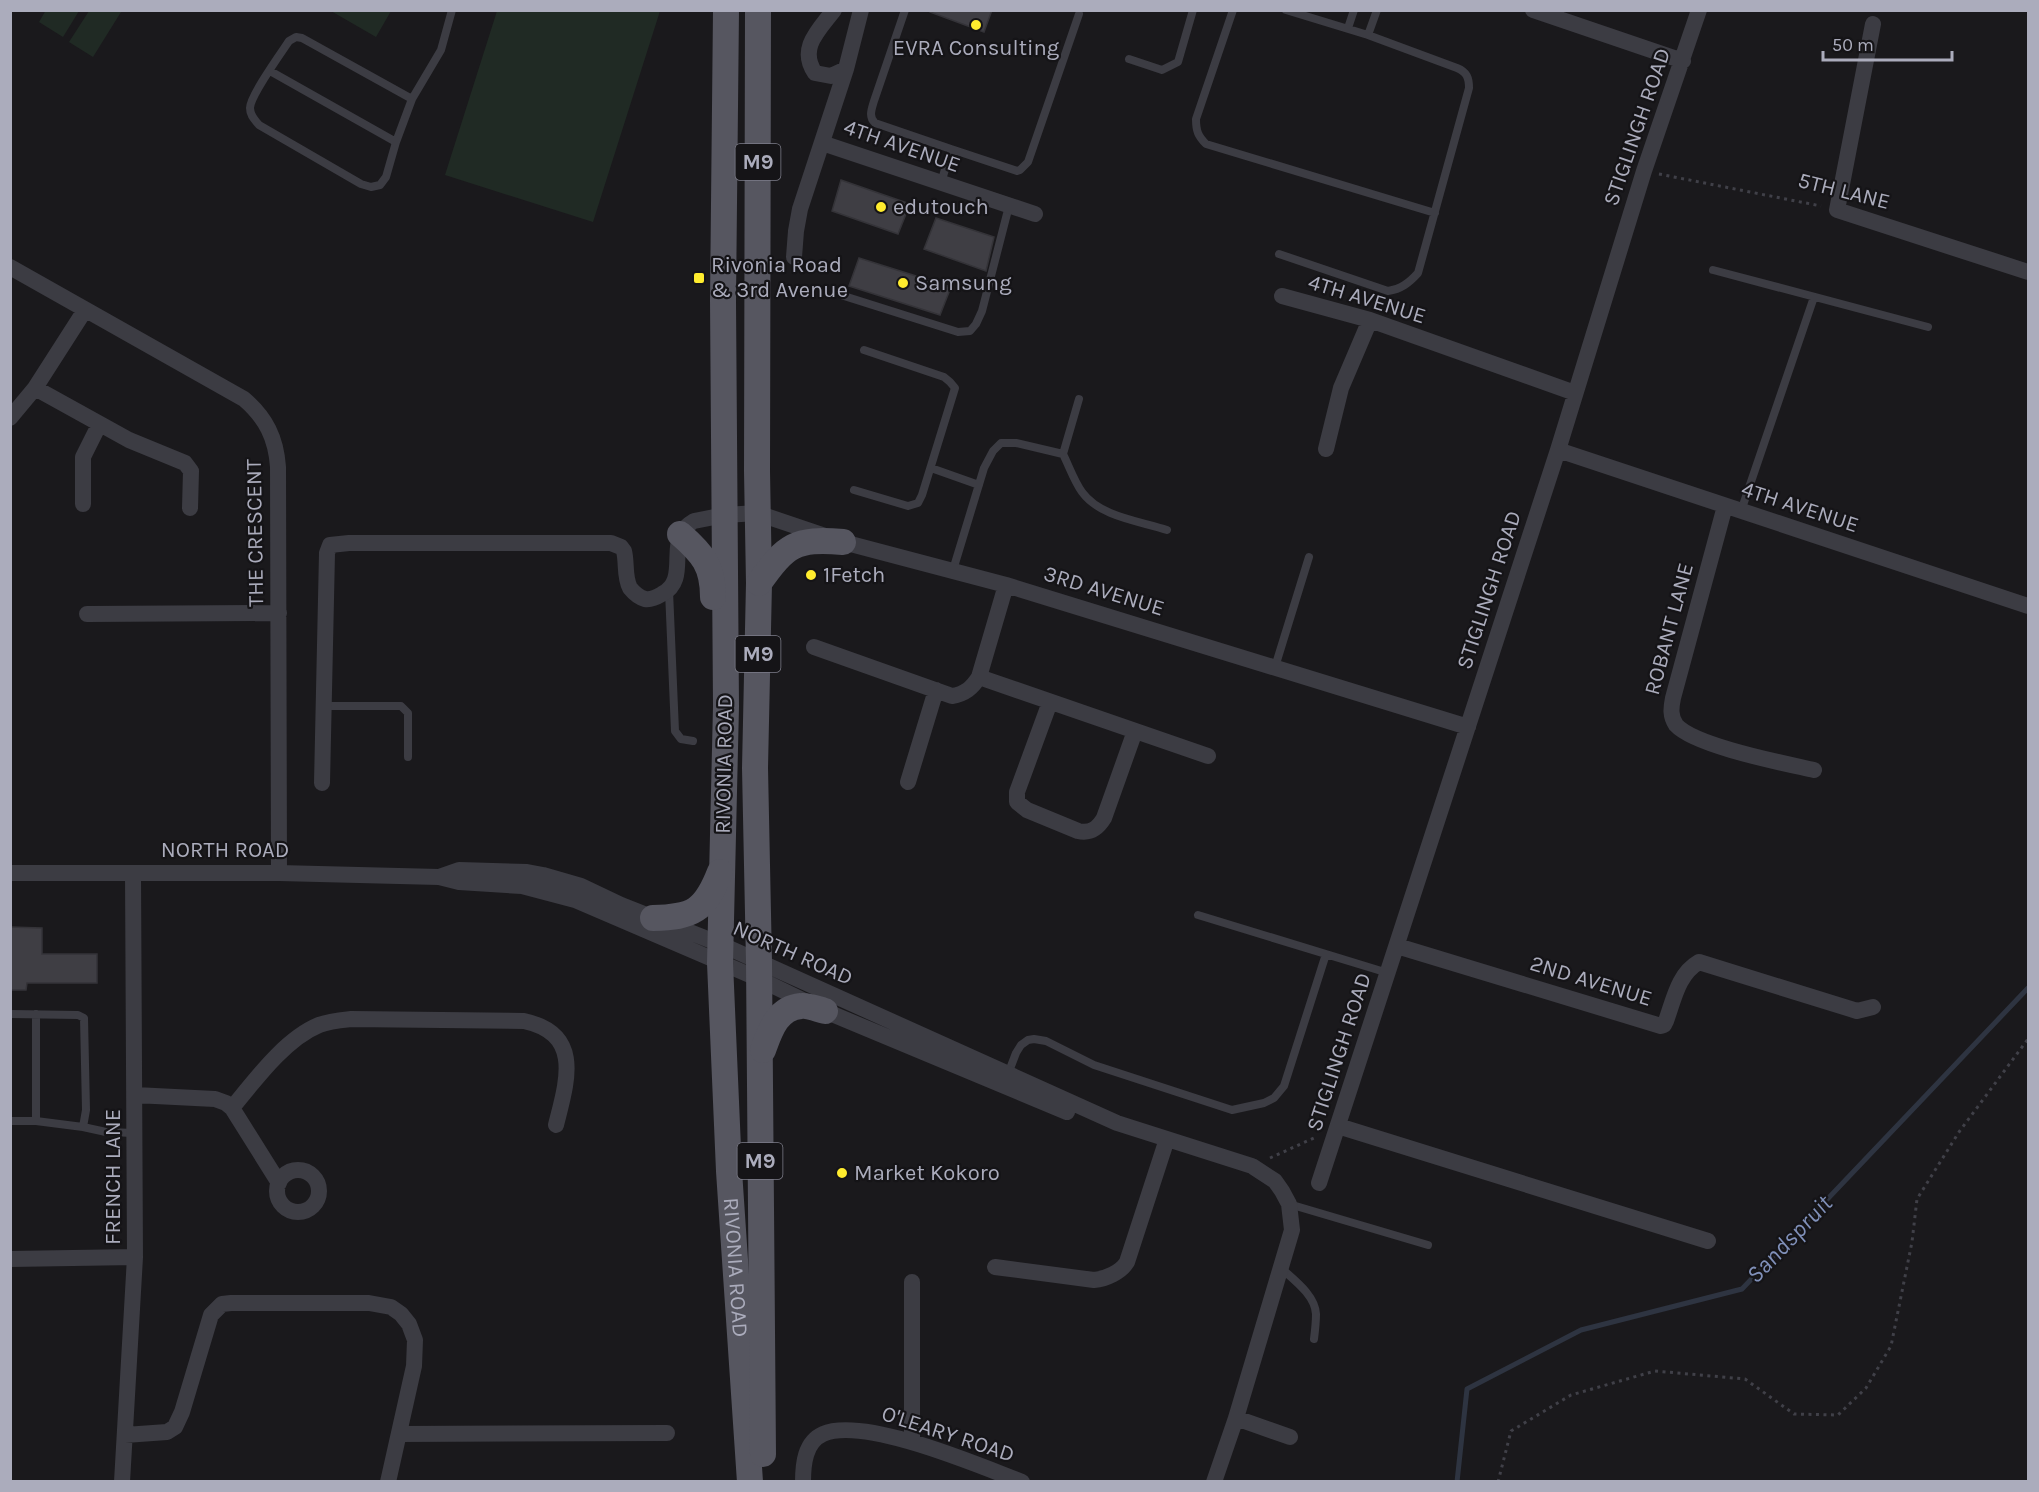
<svg xmlns="http://www.w3.org/2000/svg" width="2039" height="1492" font-family="Karla,sans-serif">
<style>
.green{fill:#202a24}
.lines{fill:none;stroke-linecap:round;stroke-linejoin:round}
.stream{stroke:#2e3441;stroke-width:5}
.building{fill:#3f3e44;stroke:#343338;stroke-width:1.5}
.path{stroke:#404048;stroke-width:3;stroke-dasharray:3 4.5;stroke-linecap:butt}
.service{stroke:#3c3c43;stroke-width:8}
.minor{stroke:#3c3c43;stroke-width:16}
.primary{stroke:#565660;stroke-width:26}
.poi-dot{fill:#ffec2e;stroke:#151417;stroke-width:2}
.labels{text-anchor:middle;dominant-baseline:central;stroke-width:4.5;stroke-linejoin:round;paint-order:stroke}
.shield{fill:#151417;stroke:#7e7e8a;stroke-width:1.5}
.shield-label{font-size:21px;font-weight:bold;fill:#abacbc}
.poi-label{font-size:22px;fill:#abacbc;stroke:#151417;text-anchor:start}
.street-label{font-size:22px;fill:#abacbc;stroke:#151417}
.water-label{font-size:24px;font-style:italic;fill:#8090b9;stroke:#151417}
</style>
<rect width="100%" height="100%" fill="#1a191c"/>
<path class="green" d="M46,10H79V11L63,37L39,22Z
M120,11L121,12L93,57L69,42L89,11Z
M331,11H391L376,37Z
M497,11H660L593,222L445,175Z"/>
<g class="lines">
<path class="stream" d="M1457,1482L1467,1389L1581,1330L1742,1289L2028,988"/>
</g>
<path class="building" d="M930,10H992L984,32L930,12Z
M841,180L910,204L898,234L832,211Z
M936,218L994,237L986,271L924,249Z
M859,258L951,287L940,315L849,286Z
M10,927L42,928V954H97V983H27L26,990H10Z"/>
<g class="lines">
<path class="path" d="M1659,174L1821,206
M1270,1158L1316,1137
M1498,1482L1511,1431L1571,1395L1655,1371L1745,1379L1794,1414L1838,1415L1866,1388L1891,1346L1912,1242L1917,1199L1959,1132L2028,1039"/>
<path class="service" d="M905,10L874,101C872,108 868,117 875,123L951,149
M1233,10L1196,119C1196,131 1198,136 1206,144L1435,213
M1348,28L1354,10
M1368,35L1377,10
M1129,59L1162,70L1178,62L1193,10
M270,71L396,142
M412,99L302,38L296,37L289,41C281,53 250,96 250,108C250,116 255,120 259,125L361,184L371,187L380,185L386,177L396,142L412,99L441,50L452,10
M941,183L951,149L1017,171L1020,170L1028,162L1079,14
M1279,254L1388,291C1401,289 1409,283 1418,273L1469,88C1469,78 1467,72 1457,68L1368,35L1286,10
M1713,270L1928,327
M844,296L958,332L970,331L976,324L982,311L1009,206
M1063,454L1079,399
M931,468L979,485
M854,490L908,506L918,503L922,495L955,388L950,382L944,377L864,350
M1741,511L1814,297
M953,570L984,468L993,451L1001,443H1016L1063,454C1069,466 1074,481 1082,492C1100,517 1140,521 1167,530
M669,591L675,731L681,739L693,741
M1275,667L1309,557
M324,706H401L408,713V757
M1198,915L1388,973
M10,1014L78,1015L84,1018L86,1110L83,1127
M36,1014V1121
M1008,1074L1016,1053L1021,1045L1028,1040L1034,1039L1046,1041L1094,1065L1232,1110L1264,1103L1274,1098L1284,1086L1326,954
M10,1121H36L83,1127L106,1132L135,1133
M1289,1204L1428,1245
M1281,1268C1294,1280 1315,1295 1316,1314C1316,1323 1315,1331 1314,1339"/>
<path class="minor" d="M834,10C819,30 798,48 815,73L831,76L846,69
M1533,10L1683,61
M1873,24L1837,210L2028,272
M822,143L1035,214
M794,257L796,231L800,209L846,69L861,10
M10,267L244,399C266,418 276,438 278,467L279,873
M1282,296L1370,320L1575,393
M35,388L129,440L185,463L191,471L190,508
M10,418L35,388L85,310
M1326,449L1341,388L1370,320
M1558,450L2028,606
M83,504V457L99,425
M1725,506L1673,698C1671,708 1670,716 1676,725C1695,746 1783,763 1814,770
M87,614L279,613
M814,647L952,696C965,694 972,688 979,677L1006,585
M979,677L1208,756
M1050,702L1017,792V802L1027,810L1078,831C1091,834 1098,828 1104,818L1135,731
M908,782L936,690
M322,783L327,553L330,545L349,543H611L621,547L624,551C627,562 624,577 630,588C634,593 638,597 645,599C651,600 657,597 662,594C686,582 672,553 681,534C683,529 689,524 694,521L725,515L757,513L843,542L1006,585L1468,727
M10,873H279L439,877L459,882L522,886L575,900L759,979L825,1011L1067,1112
M439,877L459,870L527,872L543,875L581,886L621,905L720,944L1117,1123L1252,1166L1275,1181L1282,1191L1289,1204L1292,1230L1236,1418L1214,1482
M1397,946L1661,1026L1664,1025L1666,1021C1674,999 1678,974 1699,962L1857,1011L1873,1007
M135,1095L215,1099L226,1103L232,1108L279,1183
M232,1108C255,1080 285,1039 319,1025C329,1021 341,1020 351,1019L524,1021C583,1034 567,1081 556,1125
M1338,1126L1708,1241
M277 1191a21 21 0 1 1 42 0a21 21 0 1 1-42 0Z
M1319,1183L1558,450L1644,171L1699,10
M10,1259L135,1257
M995,1267L1094,1280C1106,1279 1121,1272 1127,1262L1167,1139
M912,1282V1442
M1236,1418L1290,1437
M399,1434L667,1433
M125,1435L167,1432L175,1427L182,1412L211,1315L222,1304L231,1303H369L391,1307L401,1314L409,1324L415,1340L414,1366L388,1482
M122,1482L135,1257L133,873
M803,1482C803,1464 805,1442 823,1434C864,1416 980,1466 1022,1482"/>
<g class="primary">
<path id="s1" d="M726,10L723,301L726,706L720,963L729,1171L750,1482"/>
<path d="M758,10L757,471L759,583L755,768L759,962L763,1454"/>
<path d="M680,534C703,554 713,566 713,597"/>
<path d="M759,583C786,545 795,538 843,542"/>
<path d="M653,918C693,917 705,911 720,872"/>
<path d="M763,1050C770,1031 777,1008 801,1006C808,1005 817,1009 825,1011"/>
</g>
</g>
<g class="poi-dot">
<circle cx="976" cy="25" r="6"/>
<circle cx="881" cy="207" r="6"/>
<rect x="693" y="272" width="12" height="12" rx="3"/>
<circle cx="903" cy="283" r="6"/>
<circle cx="811" cy="575" r="6"/>
<circle cx="842" cy="1173" r="6"/>
</g>
<g class="labels">
<g class="shield">
<rect x="735.5" y="144" width="45" height="36" rx="4.5"/>
<rect x="735.5" y="636" width="45" height="36" rx="4.5"/>
<rect x="737.5" y="1143" width="45" height="36" rx="4.5"/>
</g>
<g class="shield-label">
<text x="758" y="162">M9</text>
<text x="758" y="654">M9</text>
<text x="760" y="1161">M9</text>
</g>
<g class="poi-label">
<text x="976" y="48" text-anchor="middle">EVRA Consulting</text>
<text x="893" y="207">edutouch</text>
<text x="711" y="265">Rivonia Road<tspan x="711" dy="25">&amp; 3rd Avenue</tspan></text>
<text x="915" y="283">Samsung</text>
<text x="823" y="575">1Fetch</text>
<text x="854" y="1173">Market Kokoro</text>
</g>
<g class="street-label">
<text transform="translate(1637 127) rotate(-71)">STIGLINGH ROAD</text>
<text transform="translate(902 146) rotate(19)">4TH AVENUE</text>
<text transform="translate(1844 191) rotate(14)">5TH LANE</text>
<text transform="translate(1367 299) rotate(17)">4TH AVENUE</text>
<text transform="translate(1800 507) rotate(18)">4TH AVENUE</text>
<text transform="translate(255 533) rotate(-91)">THE CRESCENT</text>
<text transform="translate(1489 590) rotate(-72)">STIGLINGH ROAD</text>
<text transform="translate(1104 591) rotate(17)">3RD AVENUE</text>
<text transform="translate(1669 629) rotate(-75)">ROBANT LANE</text>
<text transform="translate(724 764) rotate(-89)">RIVONIA ROAD</text>
<text x="225" y="850">NORTH ROAD</text>
<text transform="translate(793 953) rotate(24)">NORTH ROAD</text>
<text transform="translate(1591 981) rotate(17)">2ND AVENUE</text>
<text transform="translate(1339 1052) rotate(-72)">STIGLINGH ROAD</text>
<text transform="translate(113 1177) rotate(-90)">FRENCH LANE</text>
<text stroke="none"><textPath href="#s1" startOffset="1258">RIVONIA ROAD</textPath></text>
<text transform="translate(948 1434) rotate(18)">O'LEARY ROAD</text>
</g>
<g class="water-label">
<text transform="translate(1789 1239) rotate(-46)">Sandspruit</text>
</g>
</g>
<rect width="2039" height="1492" fill="none" stroke="#abacbc" stroke-width="24"/>
<path d="M1823 51v9h129v-9" fill="none" stroke="#abacbc" stroke-width="3"/>
<text x="1832" y="51" font-size="18" fill="#abacbc" stroke="#151417" stroke-width="4.5" paint-order="stroke">50 m</text>
</svg>
